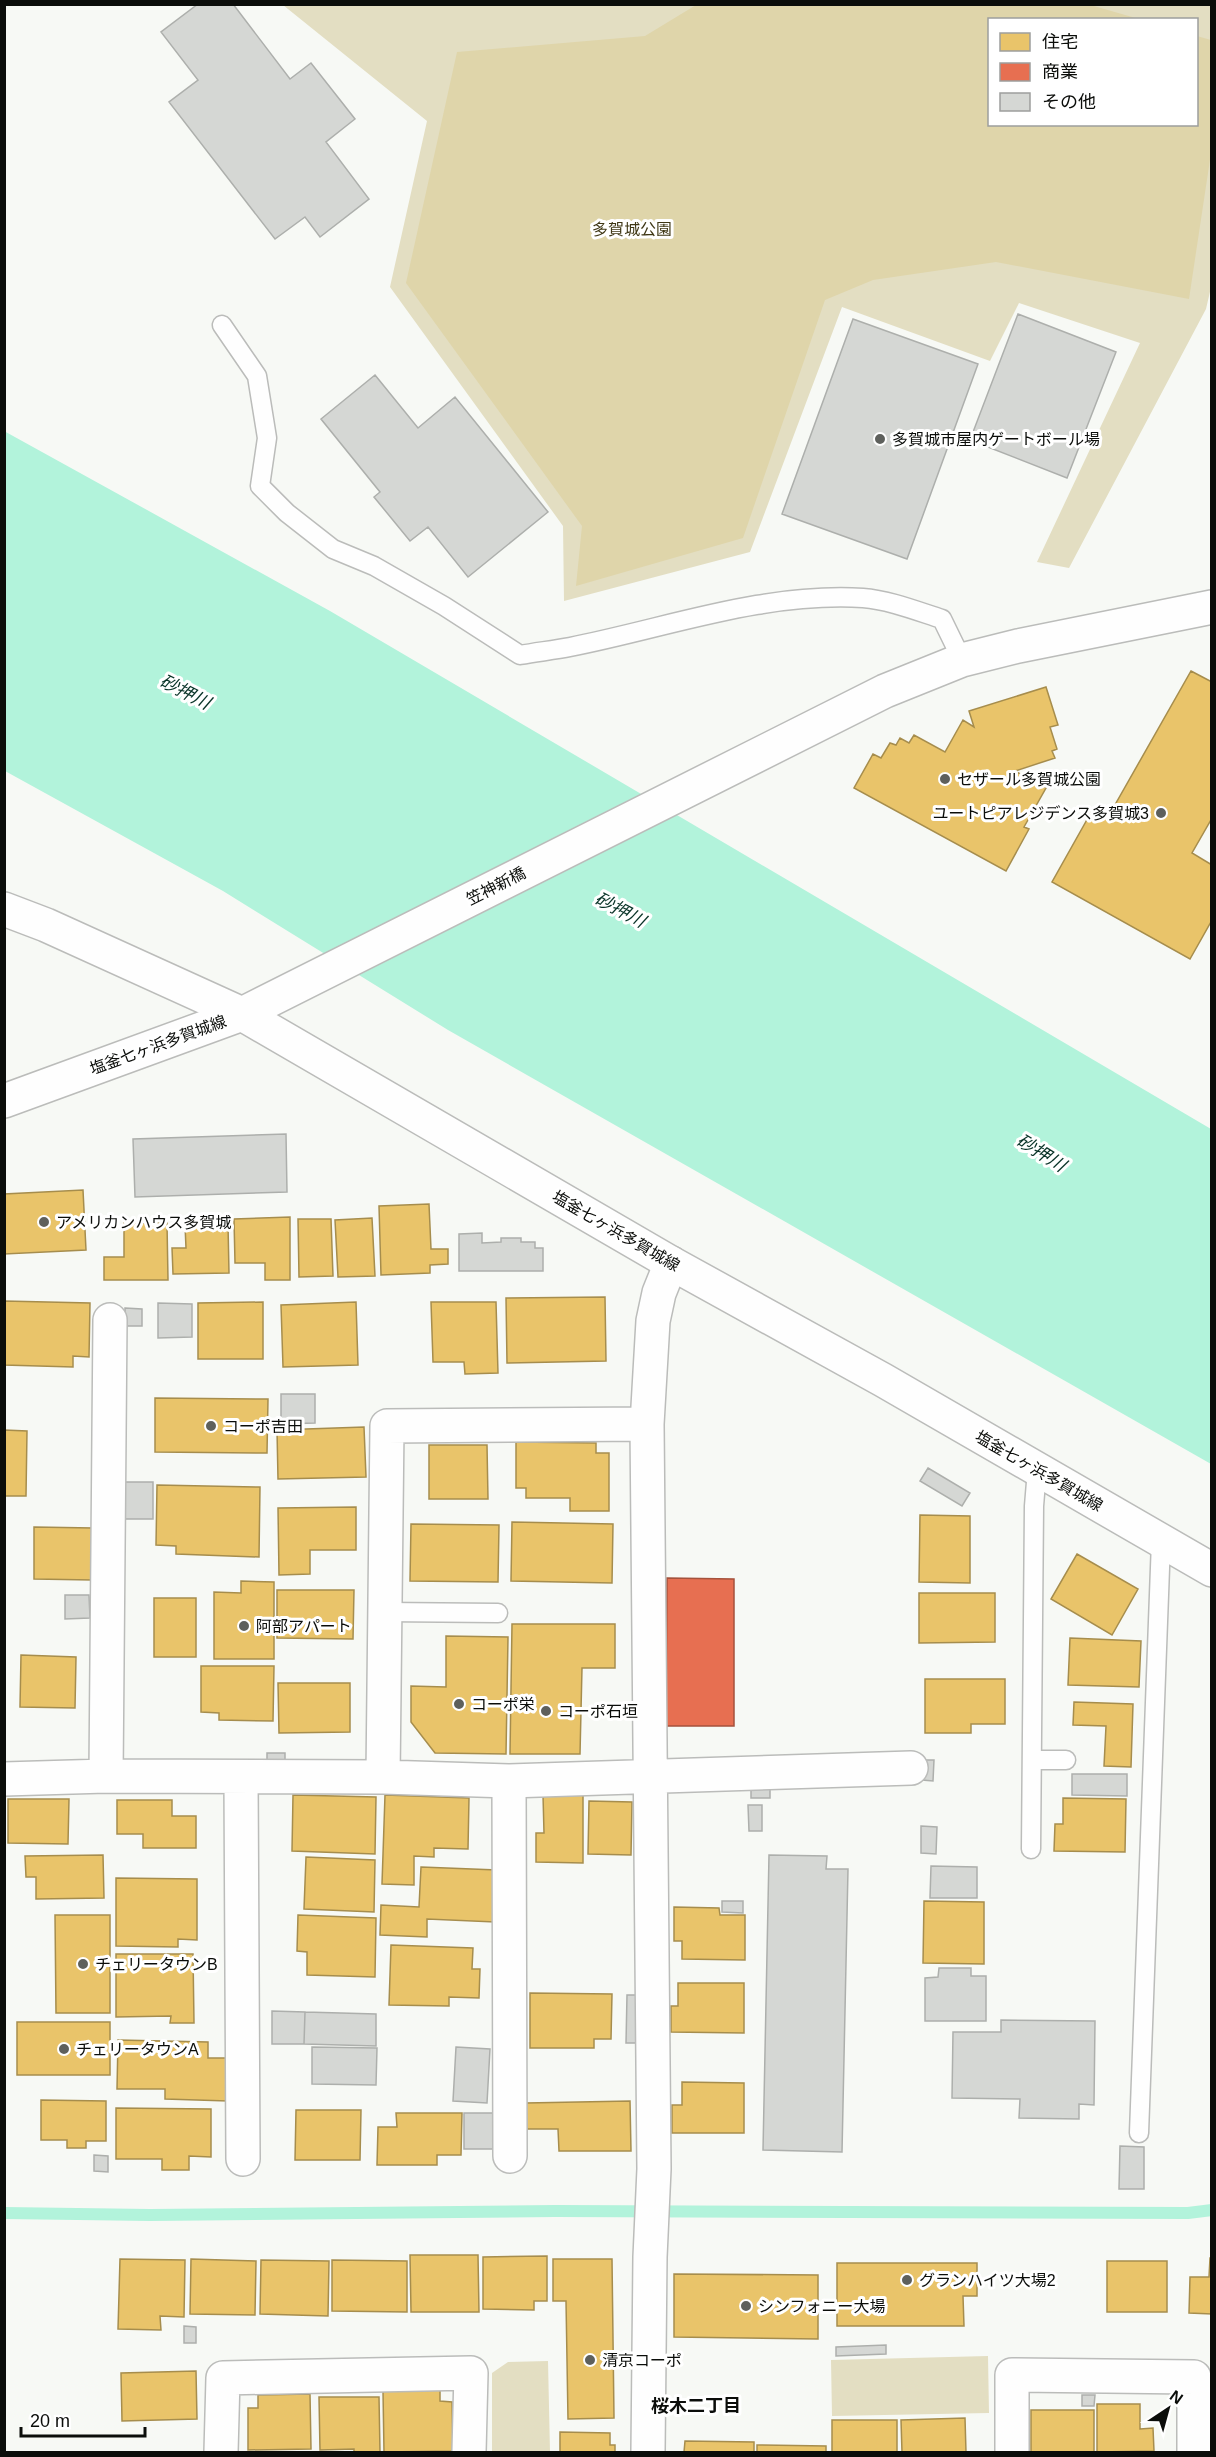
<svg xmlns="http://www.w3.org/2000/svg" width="1216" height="2457" font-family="Arial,'Noto Sans JP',sans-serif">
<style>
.green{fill:#e3dec2;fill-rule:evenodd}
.forest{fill:#dfd5aa}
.water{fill:#b2f3db}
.homes{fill:#e9c46a;stroke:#a68d4d;stroke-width:1.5}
.shops{fill:#e76f51;stroke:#a5523c;stroke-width:1.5}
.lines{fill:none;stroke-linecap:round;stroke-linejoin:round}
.stream{stroke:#b2f3db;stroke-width:12}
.building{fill:#d5d7d4;stroke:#adafac;stroke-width:1.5}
.service-casing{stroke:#bbbcba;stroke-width:21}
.minor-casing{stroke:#bbbcba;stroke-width:36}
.tertiary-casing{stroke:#bbbcba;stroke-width:36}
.primary-casing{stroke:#bbbcba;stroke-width:36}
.service{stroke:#fefefe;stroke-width:18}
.minor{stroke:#fefefe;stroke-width:33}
.tertiary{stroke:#fefefe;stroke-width:33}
.primary{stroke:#fefefe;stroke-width:33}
.poi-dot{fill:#5e605c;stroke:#fff;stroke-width:2}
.labels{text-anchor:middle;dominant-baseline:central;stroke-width:6;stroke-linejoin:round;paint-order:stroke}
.park-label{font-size:16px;fill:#3f3715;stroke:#fff}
.poi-label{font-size:16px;fill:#0b0d0a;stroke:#fff;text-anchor:start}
.street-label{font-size:16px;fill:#0b0d0a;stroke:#fff}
.water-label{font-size:18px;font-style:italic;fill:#083327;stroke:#fff}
.neighbourhood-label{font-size:18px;font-weight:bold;fill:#0b0d0a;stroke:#fff}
</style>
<rect width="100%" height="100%" fill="#f7f9f5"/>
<path class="green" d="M283,5H1211L1212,283L1206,309L1069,568L1037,562L1140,343L1019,303L990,361L842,307L750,552L564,601L563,526L390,287L427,121ZM990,20H1196V124H990Z
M988,2356L989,2413L832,2416L831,2360Z
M548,2361L550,2452H492V2373L508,2362Z"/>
<path class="forest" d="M696,5L1087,4L1139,19L990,20V124H1196L1197,36L1211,40V153L1189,299L996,262L873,280L825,300L743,538L576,586L582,526L406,283L457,52L645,36Z"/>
<path class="water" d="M4,431L330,611L1211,1129V1464L448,1030L223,891L5,771Z"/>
<path class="homes" d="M1191,671L1212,682V818L1192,853L1212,865V920L1190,959L1052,882L1093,809L1108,817Z
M1046,687L1058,725L1050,727L1057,749L1052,751L1055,758L1015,771L1046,788L1024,827L1029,829L1006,871L854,788L873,754L881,758L890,743L896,745L900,738L909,743L914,735L945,752L963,720L974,727L969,711Z
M83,1190L86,1250L4,1254V1194Z
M429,1204L431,1249H448V1264L430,1265V1273L381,1275L379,1206Z
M290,1217V1280H265V1263H235L234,1219Z
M372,1218L375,1276L338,1277L335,1220Z
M298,1219H331L333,1276L299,1277Z
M124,1223H167L168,1280H104V1257H124Z
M228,1224L229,1273L173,1274L172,1248H186L185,1225Z
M605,1297L606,1361L507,1363L506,1298Z
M4,1301L90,1303L89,1357L73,1356V1367L4,1365Z
M263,1302V1359H198V1303Z
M356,1302L358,1365L283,1367L281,1305Z
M431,1302H496L498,1373L465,1374L464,1362H433Z
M155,1398L268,1399L267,1453L155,1452Z
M364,1427L366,1477L278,1479L277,1430Z
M4,1430L27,1431L26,1496H4Z
M516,1442L596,1443V1453H609V1511H570V1498H526V1488H516Z
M429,1445H487L488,1499H429Z
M157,1485L260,1487L259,1557L176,1554V1546L156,1545Z
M356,1507V1550H310V1574L279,1575L278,1508Z
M920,1515L970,1516V1583L919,1582Z
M512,1522L613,1524L612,1583L511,1581Z
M411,1524L499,1525L498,1582L410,1581Z
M34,1527L93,1528L92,1580L34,1579Z
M1077,1554L1138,1589L1112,1635L1051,1599Z
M241,1581L274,1582V1659H214V1592L241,1593Z
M277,1590H354L353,1639L277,1638Z
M919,1593H995V1642L919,1643Z
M154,1598H196V1657H154Z
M512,1624H615V1668H582L580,1754H510Z
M446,1636L508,1637L506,1754L435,1753L411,1722V1686L446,1687Z
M1070,1638L1141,1641L1139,1687L1068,1685Z
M21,1655L76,1657L75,1708L20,1707Z
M201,1666H274L273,1721L219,1720V1713L201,1712Z
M925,1679H1005V1724H971V1733H925Z
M278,1683H350V1732L279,1733Z
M1074,1702L1133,1704L1131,1767L1104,1766L1106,1726L1073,1725Z
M583,1794V1863L536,1862V1833H544L543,1795Z
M293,1795L376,1797L375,1854L292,1851Z
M385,1795L469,1798L468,1849L434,1848V1857L414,1856V1885L382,1884Z
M1063,1798L1126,1799L1125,1852L1054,1851L1055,1824H1063Z
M8,1799H69L68,1844L8,1843Z
M117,1800H172V1816H196V1848H143V1834H117Z
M589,1801L632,1802L631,1855L588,1854Z
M103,1855L104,1898L36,1899V1877H26L25,1856Z
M306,1857L375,1860L374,1912L304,1909Z
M421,1867L497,1870L495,1922L427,1919V1937L380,1935L381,1905L419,1907Z
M116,1878L197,1879V1940L178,1939V1947L116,1946Z
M924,1901L984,1902V1964L923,1963Z
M674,1907L719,1908L720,1915H745V1960L682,1959V1941H674Z
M55,1915H110V2013H56Z
M298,1915L376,1918L375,1977L307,1975V1952L297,1951Z
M391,1945L473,1948L472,1969H480L479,1998L449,1997V2006L389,2005Z
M116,1954H193L194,2023H170L171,2016L116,2017Z
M678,1983H744V2033L671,2032V2006H678Z
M530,1993L612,1994L611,2039H594V2048H530Z
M17,2022H110V2075H17Z
M118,2040L208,2042V2058H228V2101L165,2099V2089H117Z
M682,2082L744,2083V2133H672V2105H682Z
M41,2100L106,2101V2141H86V2148H67V2140H41Z
M630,2101L631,2151H559L558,2129H526V2103Z
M116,2108L211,2109V2157L189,2156V2170H162V2159H116Z
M296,2110H361L360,2160H295Z
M396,2113H462L461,2155H437V2165H377L378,2127H397Z
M410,2255H478L479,2312H411Z
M547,2256V2301H534V2310L483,2309V2257Z
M1210,2258H1212V2314L1189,2313L1190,2277H1209Z
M120,2259L185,2260L184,2317L160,2316L161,2330L118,2329Z
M191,2259L256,2261L255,2315L190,2314Z
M553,2259H612L614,2418L568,2419L566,2301H553Z
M261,2260L329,2261L328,2316L260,2314Z
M332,2260L407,2261V2312L332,2311Z
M1107,2261H1167V2312H1107Z
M837,2263H977V2296H963L964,2326H837Z
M674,2274L818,2275V2339L674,2337Z
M196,2371L197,2419L122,2421L121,2373Z
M440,2390V2401L452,2402L453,2451L384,2452L383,2391Z
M310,2394L311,2449L248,2450V2408H258V2395Z
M319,2397H379L380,2452H354V2449L320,2450Z
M1097,2404H1140V2429L1153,2428L1154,2451L1097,2452Z
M1031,2410H1094V2452H1031Z
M965,2418L966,2452H902L901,2420Z
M832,2420H897V2452H832Z
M560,2432L610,2433V2445H615V2452H560Z
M685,2441L754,2442V2452H684Z
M757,2445L826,2446V2452H757Z"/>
<path class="shops" d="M667,1578L734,1579V1726H666Z"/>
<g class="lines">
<path class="stream" d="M4,2213L150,2215L555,2211L1188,2213L1212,2210"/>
</g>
<path class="building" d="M198,4H233L290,79L311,63L355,119L326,142L369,199L320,237L305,217L275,239L169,102L198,80L161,32Z
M1018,314L1116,352L1067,478L970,440Z
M853,319L978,364L907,559L782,514Z
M375,375L418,428L455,397L548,512L468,577L428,527L410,541L374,497L380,492L321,419Z
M286,1134L287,1192L135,1197L133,1139Z
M482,1233V1243L501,1242V1238H521V1242H535V1248H543V1271H459V1234Z
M158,1303L192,1304V1337L158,1338Z
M125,1308L142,1309V1326H125Z
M281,1394H315V1423L281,1424Z
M928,1468L970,1493L962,1506L920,1481Z
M121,1482H153V1519H120Z
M65,1595H89L90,1618L65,1619Z
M267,1753H285V1765H267Z
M922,1760H934L933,1781L922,1780Z
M1072,1774H1127V1796L1072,1795Z
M751,1785H770V1798H751Z
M748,1805H762V1831H749Z
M921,1826L937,1827L936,1854L921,1853Z
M769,1855L827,1856L826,1869H848L842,2152L763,2150Z
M931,1866L977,1867V1898H930Z
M722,1901H743V1913L722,1912Z
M939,1968H971V1976H986V2021H925V1978L938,1977Z
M627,1995H638L637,2043H626Z
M272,2011L305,2012L304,2044H272Z
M305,2012L376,2014V2046L304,2044Z
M1001,2020L1095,2021L1094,2105L1079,2104V2119L1019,2118L1020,2099L952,2098L953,2032H1001Z
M312,2047L377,2048L376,2085L312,2084Z
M456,2047L490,2049L487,2103L453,2101Z
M464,2113H495L494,2149H464Z
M1120,2146L1144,2147V2189H1119Z
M94,2155L108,2156V2172L94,2171Z
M184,2326L196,2327V2343H184Z
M886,2345V2354L836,2356V2347Z
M1082,2395H1095L1094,2406H1082Z"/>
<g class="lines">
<g class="service-casing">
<path id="service" d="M222,325L257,376L267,438L260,486L287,513L333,549L374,566L444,606L520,655C537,652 554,650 570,647C667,628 762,592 863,598C889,600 917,611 942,619L962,660
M383,1612L498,1613
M1032,1760H1066
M1031,1849L1034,1506L1037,1470
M1139,2133L1161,1541"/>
</g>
<g class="minor-casing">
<path id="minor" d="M106,1776L110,1320
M383,1777L387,1426L647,1424
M241,1778L243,2159
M4,1779L106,1776L383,1777L509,1781L911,1768
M509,1781L510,2156
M221,2452L223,2378L471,2373L469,2452
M648,2452L650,2257L654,2169L647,1424L653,1321L659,1293L671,1263
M1012,2452V2375L1194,2377V2452"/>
</g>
<g class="tertiary-casing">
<path id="tertiary" d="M4,909L46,925L242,1014L885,691L962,660L1018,646L1212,607"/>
</g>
<g class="primary-casing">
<path id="primary" d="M4,1101L242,1014L671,1263L883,1380L1212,1570"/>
</g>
<use href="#service" class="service"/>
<use href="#minor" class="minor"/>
<use href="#tertiary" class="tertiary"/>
<use href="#primary" class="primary"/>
</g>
<g class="poi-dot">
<circle cx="880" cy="439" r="6"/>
<circle cx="945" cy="779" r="6"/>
<circle cx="1161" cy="813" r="6"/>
<circle cx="44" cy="1222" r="6"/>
<circle cx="211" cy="1426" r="6"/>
<circle cx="244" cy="1626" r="6"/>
<circle cx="459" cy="1704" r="6"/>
<circle cx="546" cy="1711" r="6"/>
<circle cx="83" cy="1964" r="6"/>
<circle cx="64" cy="2049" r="6"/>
<circle cx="907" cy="2280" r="6"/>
<circle cx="746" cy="2306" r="6"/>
<circle cx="590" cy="2360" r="6"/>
</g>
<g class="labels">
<g class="park-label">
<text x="632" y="229">多賀城公園</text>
</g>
<g class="poi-label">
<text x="892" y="439">多賀城市屋内ゲートボール場</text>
<text x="957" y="779">セザール多賀城公園</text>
<text x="1149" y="813" text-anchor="end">ユートピアレジデンス多賀城3</text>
<text x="56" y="1222">アメリカンハウス多賀城</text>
<text x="223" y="1426">コーポ吉田</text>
<text x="256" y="1626">阿部アパート</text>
<text x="471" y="1704">コーポ栄</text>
<text x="558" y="1711">コーポ石垣</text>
<text x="95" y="1964">チェリータウンB</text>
<text x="76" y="2049">チェリータウンA</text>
<text x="919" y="2280">グランハイツ大場2</text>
<text x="758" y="2306">シンフォニー大場</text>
<text x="602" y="2360">清京コーポ</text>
</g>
<g class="street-label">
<text transform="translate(496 886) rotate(-27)">笠神新橋</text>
<text transform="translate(158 1045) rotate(-20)">塩釜七ヶ浜多賀城線</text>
<text transform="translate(616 1231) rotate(30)">塩釜七ヶ浜多賀城線</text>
<text transform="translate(1039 1471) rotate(30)">塩釜七ヶ浜多賀城線</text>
</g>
<g class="water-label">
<text transform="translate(185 692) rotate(27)">砂押川</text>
<text transform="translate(620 910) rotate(28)">砂押川</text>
<text transform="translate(1041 1153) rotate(32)">砂押川</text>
</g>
<g class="neighbourhood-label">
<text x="696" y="2406">桜木二丁目</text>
</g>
</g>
<rect width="1216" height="2457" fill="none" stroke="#0b0d0a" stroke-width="12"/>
<rect x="988" y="18" width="210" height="108" fill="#ffffff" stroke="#9d9e9d" stroke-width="1.5"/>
<rect x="1000" y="33" width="30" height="18" fill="#e9c46a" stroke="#9d9e9d" stroke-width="1.5"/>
<text x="1042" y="48" font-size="18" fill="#0b0d0a">住宅</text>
<rect x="1000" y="63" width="30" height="18" fill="#e76f51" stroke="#9d9e9d" stroke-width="1.5"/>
<text x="1042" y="78" font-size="18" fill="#0b0d0a">商業</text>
<rect x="1000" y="93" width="30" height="18" fill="#d5d7d4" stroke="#9d9e9d" stroke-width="1.5"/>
<text x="1042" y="108" font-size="18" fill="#0b0d0a">その他</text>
<g transform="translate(1168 2409) rotate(36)" stroke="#ffffff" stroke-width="4.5" paint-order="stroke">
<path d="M0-4.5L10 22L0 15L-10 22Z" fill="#0b0d0a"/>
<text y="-9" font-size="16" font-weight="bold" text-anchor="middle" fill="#0b0d0a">N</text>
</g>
<path d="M21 2427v9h124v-9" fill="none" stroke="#0b0d0a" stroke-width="3"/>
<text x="30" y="2427" font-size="18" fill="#0b0d0a" stroke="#ffffff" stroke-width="4.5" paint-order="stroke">20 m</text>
</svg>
